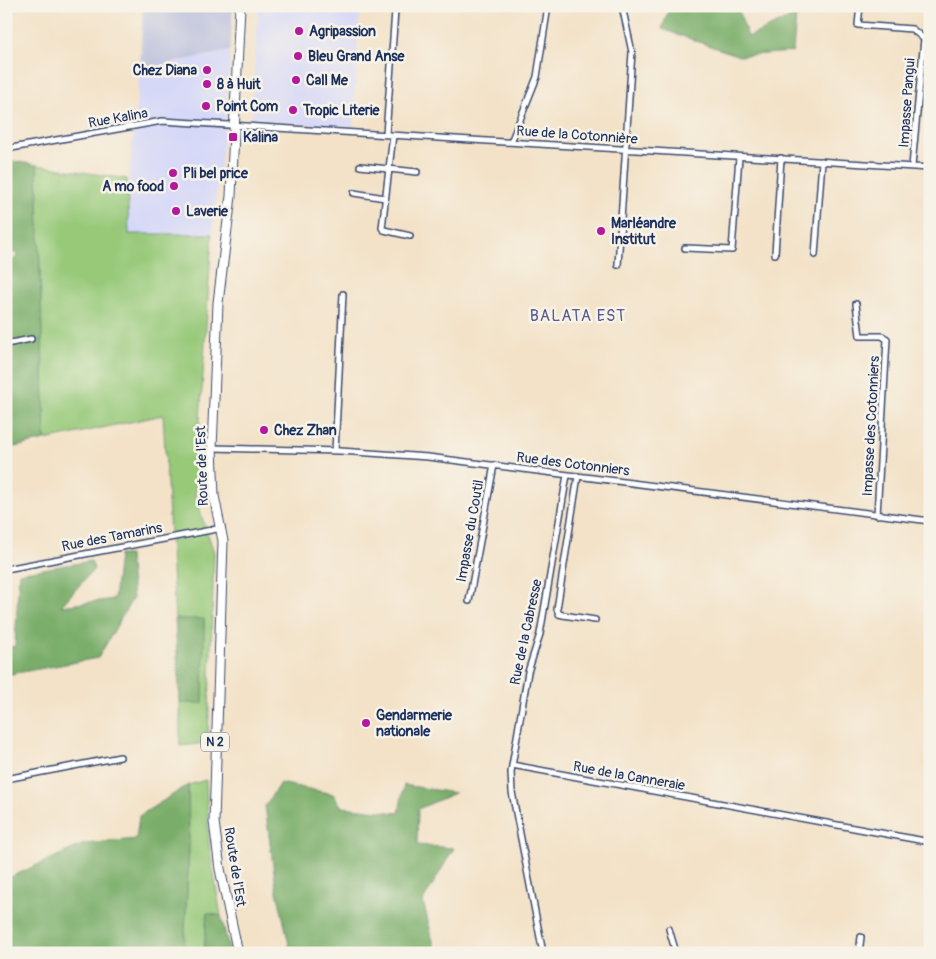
<svg xmlns="http://www.w3.org/2000/svg" width="936" height="959" font-family="Pangolin,sans-serif">
<style>
.built{fill:#d6d8f8}
.industrial{fill:#bec3dd}
.green{fill:#97c979;stroke:#597c6c}
.forest{fill:#79ad69;stroke:#4a6e64}
.lines{fill:none;stroke-linecap:round;stroke-linejoin:round}
.street-casing{stroke:#3b4a6e;stroke-width:8}
.primary-casing{stroke:#3b4a6e;stroke-width:11}
.street{stroke:#fff;stroke-width:5}
.primary{stroke:#fff;stroke-width:9}
.poi-dot{fill:#b5179e;stroke:#f7f3e8;stroke-width:2}
.labels{text-anchor:middle;dominant-baseline:central;stroke-width:5;stroke-linejoin:round;paint-order:stroke}
.shield{fill:#f7f3e8;stroke:#5d6a87;stroke-width:1}
.shield-label{font-size:12px;font-weight:bold;fill:#1b2f5e}
.poi-label{font-size:14px;font-weight:bold;fill:#1b2f5e;stroke:#f7f3e8;text-anchor:start}
.street-label{font-size:14px;fill:#1b2f5e;stroke:#f7f3e8}
.quarter-label{font-size:16px;letter-spacing:1px;fill:#595a8d;stroke:#f7f3e8}
</style>
<rect width="100%" height="100%" fill="#f7f3e8"/>
<filter id="ink" filterUnits="userSpaceOnUse"><feTurbulence type="fractalNoise" baseFrequency=".02" numOctaves="2"/><feDisplacementMap in="SourceGraphic" scale="10" xChannelSelector="R" yChannelSelector="G"/><feConvolveMatrix kernelMatrix="1 2 1 2 8 2 1 2 1" color-interpolation-filters="sRGB"/></filter>
<filter id="wash" filterUnits="userSpaceOnUse"><feTurbulence type="fractalNoise" baseFrequency=".0096" numOctaves="4" result="noise"/><feDisplacementMap in="SourceGraphic" scale="20" xChannelSelector="R" yChannelSelector="G"/><feGaussianBlur stdDeviation="1.12" result="paint"/><feColorMatrix in="noise" values="0 0 0 0 0 0 0 0 0 0 0 0 0 0 0 0 0 1.4 0 .05"/><feComposite in="paint" operator="in"/></filter>
<g filter="url(#wash)">
<rect width="100%" height="100%" fill="#f3e2c8"/>
<path class="built" d="M258,6H360L353,127L251,121Z
M230,51L226,118L212,234H129V179L140,69Z"/>
<path class="industrial" d="M143,6H233L230,51L140,69Z"/>
<path class="green" d="M37,165L127,179L129,234H212L195,498L214,552L208,743L180,746V703H203L204,620L175,619L163,415L45,440Z
M206,780L209,845L221,916L207,913L204,953H184L189,847L188,785Z"/>
<path class="forest" d="M670,6H737L748,37L796,15L793,52L739,56L662,29Z
M6,160L37,165L45,440L6,449V269L19,253H6Z
M119,555H129L133,598L98,658L6,675V648L15,646L19,573L91,561L94,569L61,606L114,599Z
M175,619H204L203,703H180Z
M280,783L333,794L342,807L399,813L404,785L455,793L418,809L417,845L454,848L423,901L436,953H291L276,887L265,806Z
M188,785L189,847L184,953H6V879L84,844L136,839L139,816Z
M207,913L221,916L230,953H204Z"/>
</g>
<g filter="url(#ink)">
<g class="lines">
<g class="street-casing">
<path id="street" d="M860,6L858,25L912,29L924,39L912,166
M386,134L395,11
M393,135L382,228L384,230L410,236
M511,142L537,77L548,6
M6,149L162,121L930,168
M360,166L417,172
M354,193L385,198
M685,248L732,250L739,157
M775,254L781,158
M815,255L822,161
M618,265L632,52L622,6
M856,304L860,336H882L887,339L877,515
M6,344L31,339
M212,448L340,451L428,457L930,521
M335,451L343,294
M578,476L557,609L559,614L563,615L595,620
M6,569L222,528
M469,601L494,465
M512,765L930,842
M6,779L120,757
M669,929L676,953
M543,953L512,792L511,772L528,672L540,634L567,475
M859,953L861,937"/>
</g>
<g class="primary-casing">
<path id="primary" d="M238,953L220,869L214,822L223,541L214,496L212,448L218,303L231,196L240,6"/>
</g>
<use href="#street" class="street"/>
<use href="#primary" class="primary"/>
</g>
</g>
<g class="poi-dot">
<circle cx="299" cy="31" r="5"/>
<circle cx="298" cy="56" r="5"/>
<circle cx="207" cy="70" r="5"/>
<circle cx="296" cy="80" r="5"/>
<circle cx="207" cy="84" r="5"/>
<circle cx="206" cy="106" r="5"/>
<circle cx="293" cy="110" r="5"/>
<rect x="228" y="132" width="10" height="10" rx="2.5"/>
<circle cx="173" cy="173" r="5"/>
<circle cx="174" cy="186" r="5"/>
<circle cx="176" cy="211" r="5"/>
<circle cx="601" cy="231" r="5"/>
<circle cx="264" cy="430" r="5"/>
<circle cx="366" cy="723" r="5"/>
</g>
<g class="labels">
<rect class="shield" x="201" y="732.5" width="28" height="19" rx="4"/>
<g class="shield-label">
<text x="215" y="742">N 2</text>
</g>
<g class="poi-label">
<text x="309" y="31">Agripassion</text>
<text x="308" y="56">Bleu Grand Anse</text>
<text x="197" y="70" text-anchor="end">Chez Diana</text>
<text x="306" y="80">Call Me</text>
<text x="217" y="84">8 à Huit</text>
<text x="216" y="106">Point Com</text>
<text x="303" y="110">Tropic Literie</text>
<text x="243" y="137">Kalina</text>
<text x="183" y="173">Pli bel price</text>
<text x="164" y="186" text-anchor="end">A mo food</text>
<text x="186" y="211">Laverie</text>
<text x="611" y="223">Marléandre<tspan x="611" dy="16">Institut</tspan></text>
<text x="274" y="430">Chez Zhan</text>
<text x="376" y="715">Gendarmerie<tspan x="376" dy="16">nationale</tspan></text>
</g>
<g class="street-label">
<text transform="translate(907 103) rotate(-86)">Impasse Pangui</text>
<text transform="translate(118 118) rotate(-10)">Rue Kalina</text>
<text transform="translate(577 135) rotate(4)">Rue de la Cotonnière</text>
<text transform="translate(871 426) rotate(-87)">Impasse des Cotonniers</text>
<text transform="translate(573 464) rotate(7)">Rue des Cotonniers</text>
<text transform="translate(202 466) rotate(-92)">Route de l'Est</text>
<text transform="translate(470 531) rotate(-80)">Impasse du Coutil</text>
<text transform="translate(112 537) rotate(-11)">Rue des Tamarins</text>
<text transform="translate(526 632) rotate(-78)">Rue de la Cabresse</text>
<text transform="translate(629 776) rotate(10)">Rue de la Canneraie</text>
<text transform="translate(235 867) rotate(81)">Route de l'Est</text>
</g>
<g class="quarter-label">
<text x="578" y="316">BALATA EST</text>
</g>
</g>
<rect width="936" height="959" fill="none" stroke="#f7f3e8" stroke-width="25"/>
</svg>
